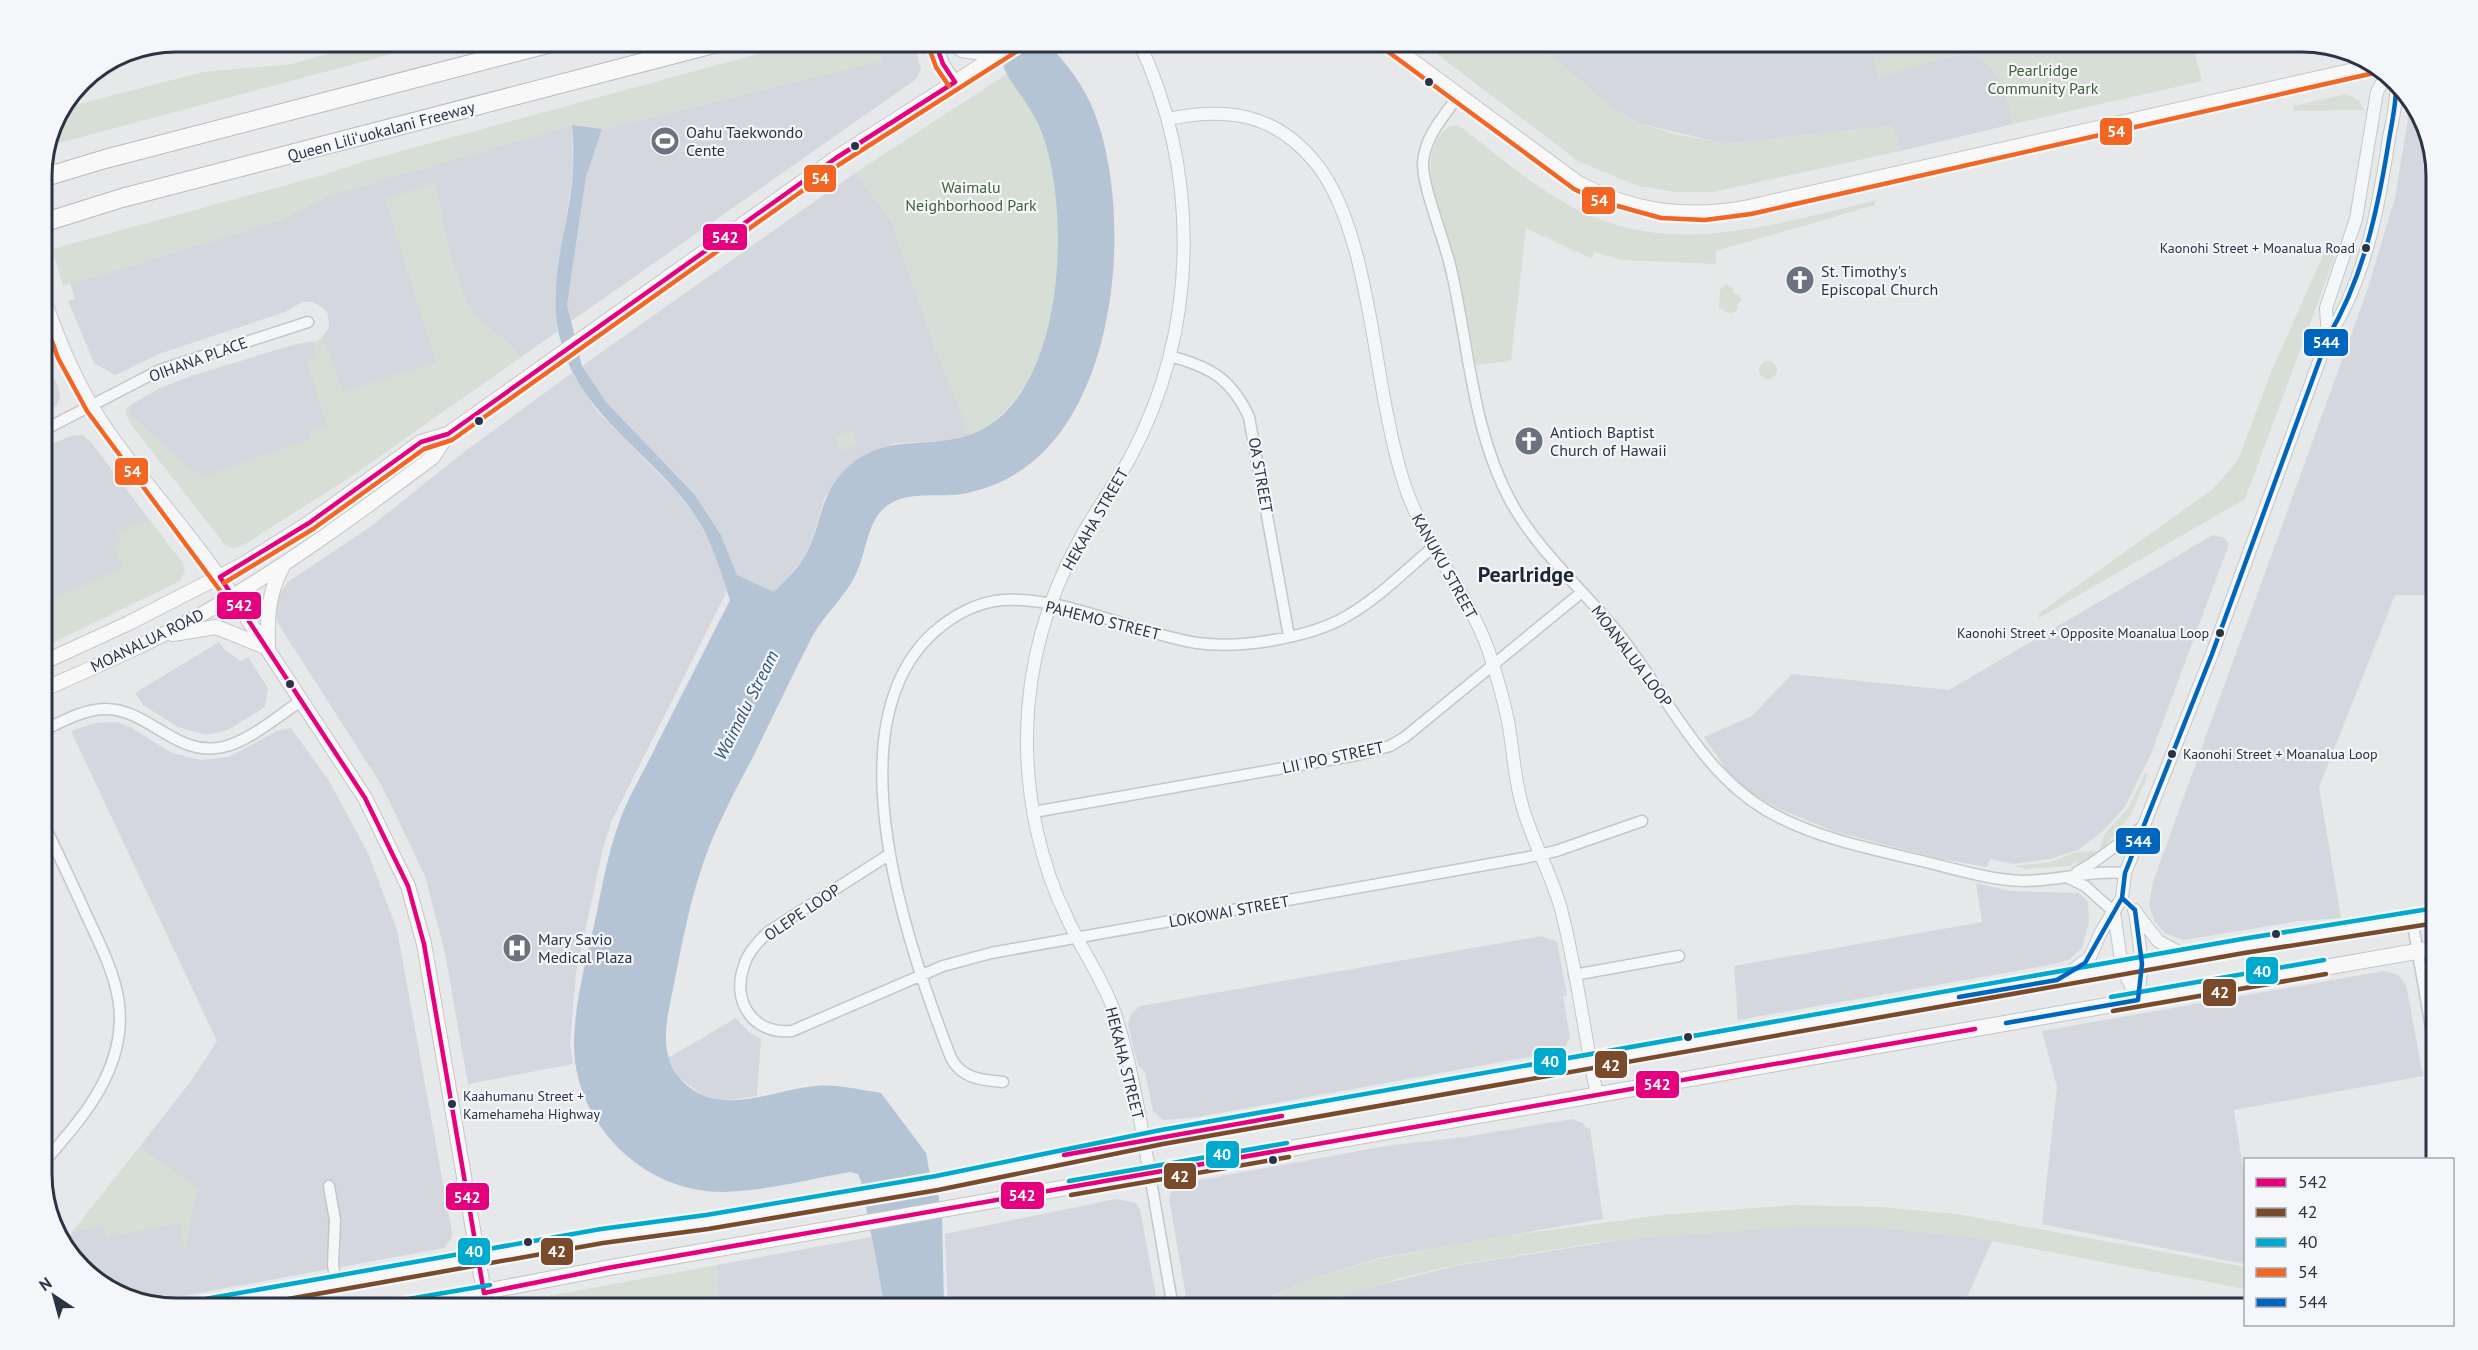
<svg xmlns="http://www.w3.org/2000/svg" width="2478" height="1350" font-family="'PT Sans',sans-serif">
<style>
.built{fill:#d4d7dd}
.green{fill:#d6ded6}
.water{fill:#b4c4d5}
.lines{fill:none;stroke-linecap:round;stroke-linejoin:round}
.minor-casing{stroke:#c4c6c8;stroke-width:13}
.tertiary-casing{stroke:#c4c6c8;stroke-width:14}
.secondary-casing{stroke:#c4c6c8;stroke-width:16}
.primary-casing{stroke:#c2c5c8;stroke-width:17}
.motorway-casing{stroke:#b8bbbf;stroke-width:20}
.minor{stroke:#f5f6f7;stroke-width:10}
.tertiary{stroke:#f5f6f7;stroke-width:12}
.secondary{stroke:#f8f8f8;stroke-width:14}
.primary{stroke:#f8f8f8;stroke-width:15}
.motorway{stroke:#f8f8f8;stroke-width:18}
.bus-1-casing{stroke:#f4f6f9;stroke-width:9}
.bus-2-casing{stroke:#f4f6f9;stroke-width:9}
.bus-3-casing{stroke:#f4f6f9;stroke-width:9}
.bus-4-casing{stroke:#f4f6f9;stroke-width:9}
.bus-5-casing{stroke:#f4f6f9;stroke-width:9}
.bus-1{stroke:#e5007d;stroke-width:4.5}
.bus-2{stroke:#7a4b2a;stroke-width:4.5}
.bus-3{stroke:#00a9ce;stroke-width:4.5}
.bus-4{stroke:#f26522;stroke-width:4.5}
.bus-5{stroke:#0065bd;stroke-width:4.5}
.bus-dot{fill:#2b3445;stroke:#f4f6f9;stroke-width:2}
.labels{text-anchor:middle;dominant-baseline:central;stroke-width:4.5;stroke-linejoin:round;paint-order:stroke}
.bus-label{font-size:14px;fill:#2b3445;stroke:#f4f6f9;text-anchor:end}
.park-label{font-size:16px;fill:#3f6138;stroke:#f4f6f9}
.street-label{font-size:16px;fill:#2b3445;stroke:#f4f6f9}
.poi-label{font-size:16px;fill:#2b3445;stroke:#f4f6f9;text-anchor:start}
.water-label{font-size:18px;font-style:italic;fill:#34527a;stroke:#f4f6f9}
.district-label{font-size:22px;font-weight:bold;fill:#1d2536;stroke:#f4f6f9}
.rim{fill:none;stroke:#2b3445;stroke-width:3}
.line-badge{stroke:#f4f6f9;stroke-width:2}
.badge-label{font-size:16px;text-anchor:middle;font-weight:bold;fill:#fff}
</style>
<rect width="100%" height="100%" fill="#e6e8ea"/>
<path class="built" d="M878,42H913L921,69L915,80L570,322L567,305L586,177L602,129L881,61Z
M1536,42H1870L1879,76L1953,56L1972,54L1981,58L1992,69L2005,88L2013,124L1900,151L1892,126L1725,144L1638,123L1608,105Z
M2411,100L2436,169V595H2395L2319,787L2341,918L2300,921L2183,940L2165,933L2155,922L2149,905L2153,882L2367,291L2395,198Z
M572,125L573,171L555,294L558,331L471,392L243,518L128,413L132,404L160,388L194,375L296,344L319,341L329,328L328,314L324,309L313,302H302L285,312L159,354L115,375L94,363L68,301L75,299L70,284L280,220L330,195Z
M855,173L891,220L936,350L971,435L948,441L895,443L848,467L825,497L812,540L803,559L775,593L737,575L721,535L695,495L607,403L582,366Z
M42,354L59,389L60,398L57,405L42,414Z
M572,373L597,411L676,491L695,515L717,556L727,591L611,822L603,848L576,973L570,1044L573,1064L468,1084L445,953L425,876L382,786L279,625L275,610L278,596L288,582L370,527L464,452Z
M82,435L91,442L184,566L159,565L42,625V448L71,436Z
M2213,535L2224,538L2229,544L2151,754L2125,807L2103,831L2078,850L2050,859L2013,864L1990,859L1987,867L1942,859L1836,832L1777,808L1750,792L1728,772L1704,737L1752,716L1792,674L1949,690Z
M219,642L224,649L241,661L248,657L268,688L265,707L228,730L206,735L178,727L143,705L135,693Z
M117,722L130,727L172,753L200,760L229,757L277,731L291,728L329,781L368,853L397,930L452,1233L451,1239L444,1248L150,1302L117,1294L65,1248L68,1238L191,1081L217,1041L71,731L95,723Z
M1976,883L2010,891L2079,893L2088,902L2089,922L2082,948L2070,959L2055,964L1738,1020L1734,966L1982,922Z
M1542,936L1557,942L1567,995L1563,996L1570,1038L1562,1051L1192,1118L1163,1120L1153,1111L1145,1072L1138,1065L1128,1025L1131,1014L1140,1006Z
M2384,971L2398,975L2406,985L2423,1076L2234,1110L2245,1181V1264L2042,1224L2057,1087L2042,1031Z
M736,1018L750,1033L761,1039L757,1096L722,1101L703,1095L679,1078L668,1058Z
M1572,1119L1583,1123L1587,1129L1590,1128L1603,1219L1379,1258L1314,1278L1244,1308H1188L1169,1198L1173,1189L1183,1183L1386,1146L1464,1137Z
M1116,1199L1136,1203L1140,1209L1158,1308H948L945,1234Z
M1874,1225L1993,1239L1968,1295L1938,1308H1307L1363,1289L1456,1266L1657,1234L1736,1226Z
M871,1237L885,1308H719L717,1265Z"/>
<path class="green" d="M369,42H417L403,51L48,146L52,125L64,108L203,72L292,64Z
M802,42H878L882,61L602,129L572,125L330,195L280,220L63,286L52,249L323,175L365,161Z
M1421,42H1536L1608,105L1638,123L1675,134L1725,144L1893,126L1900,151L1713,192H1677L1638,186L1578,161Z
M1870,42H2192L2202,81L2013,124L2005,88L1992,69L1981,58L1972,54L1953,56L1879,77Z
M1007,74C1021,95 1038,116 1045,141C1071,228 1067,393 970,435L936,350L891,220L855,173Z
M2347,94L2359,101L2364,110L2294,111L2293,106Z
M1458,125C1494,152 1529,184 1569,205C1669,261 1771,224 1875,201V205L1716,251V264L1622,260L1594,252L1592,259L1526,228L1511,361L1476,365C1469,326 1462,286 1452,247C1445,221 1429,190 1431,162C1432,146 1440,126 1458,125Z
M435,183C444,218 452,278 471,308C484,328 507,337 521,357L349,478L242,546L233,548L226,546L132,426L126,415L127,408L132,404L129,413L191,469L205,476L310,439L308,431L327,425L307,361L317,358L314,343L323,337L343,392L436,362L385,199Z
M2328,244L2335,247L2334,259L2245,499L2039,618L2038,614L2213,489L2238,460L2272,370Z
M1726,284L1733,288V293L1740,295L1741,301L1737,304L1738,309L1731,314L1719,308L1720,290Z
M1759 370a9 9 0 1 1 18 0a9 9 0 1 1-18 0Z
M852,430L858,444L841,452L835,437Z
M149,519L182,562L185,571L180,581L42,648V604L123,567L114,547L121,543L117,533Z
M2145,773L2148,774L2131,815L2102,849L2100,847L2105,833L2129,807Z
M2096,851L2098,853L2077,864L2074,861L2071,866L2024,869L2015,866L2050,862L2077,852Z
M140,1147L197,1188L185,1250L180,1223L106,1237L104,1226L72,1232Z
M1792,1205L1881,1207L1957,1214L2245,1267V1289L1982,1239L1869,1227H1793L1607,1241L1457,1265L1400,1278L1306,1308H1246L1314,1278L1379,1259L1498,1237L1662,1215Z
M717,1265L719,1308H483Z"/>
<path class="water" d="M997,42H1046C1066,62 1085,87 1095,114C1133,215 1119,407 1020,471C1004,482 986,489 967,493C937,500 899,486 878,515C866,532 865,557 855,576C844,598 825,614 813,635C793,674 774,714 755,753C737,787 718,822 705,858C691,897 683,938 675,979C668,1016 653,1059 689,1087C726,1116 775,1089 816,1086C837,1084 860,1090 881,1093L926,1153L929,1170L937,1189L942,1216L944,1308H885L861,1181L858,1174L850,1172C808,1179 748,1196 706,1191C635,1183 575,1119 574,1046C574,1004 586,961 595,921C602,887 608,852 620,820C630,793 646,768 658,742C682,695 706,647 730,600C719,565 710,535 688,505C642,445 572,408 558,329C548,277 570,223 573,171C574,156 573,140 572,125L602,129L586,177L567,305L582,366L607,403L695,495L721,535L737,575L774,592C787,579 800,567 808,550C823,519 820,492 849,466C890,430 936,453 981,430C1065,387 1070,217 1044,139C1037,115 1021,97 1008,76C1002,66 1000,53 997,42Z"/>
<g class="lines">
<g class="minor-casing">
<path id="minor" d="M1459,95C1444,116 1424,137 1423,164C1423,189 1445,241 1451,269C1469,346 1472,431 1511,502C1537,549 1579,586 1614,628C1665,690 1699,774 1773,814C1819,839 1872,849 1922,861C1955,869 1989,880 2023,881C2057,881 2090,870 2125,873
M1170,356C1210,367 1231,378 1249,417L1289,636
M42,431L160,370L308,322
M42,731C61,722 82,710 103,709C148,707 175,758 223,747C251,740 278,716 302,700
M1034,812L1357,755L1390,746L1405,737L1582,592
M42,821C57,851 71,881 85,912C113,972 137,1015 104,1081C89,1112 64,1138 42,1165
M890,854L768,932C758,942 748,952 744,966C731,1001 753,1035 792,1031L943,966L991,953L1524,858L1556,851L1642,821
M2077,872C2101,860 2120,840 2143,827
M2066,877L2085,886L2114,912
M2412,919L2436,1056
M1574,975L1679,956
M1003,1082C982,1080 962,1079 951,1058C909,949 830,728 933,633C952,616 977,602 1003,600C1043,597 1087,613 1125,624C1148,631 1172,639 1197,643C1239,649 1310,638 1347,616C1377,599 1405,571 1432,548
M1150,1175L1173,1308
M329,1186L335,1220L333,1265L336,1283"/>
</g>
<g class="tertiary-casing">
<path id="tertiary" d="M935,42L943,64L955,82
M947,42L962,51L995,56
M1139,42C1201,174 1199,329 1130,458C1114,486 1095,511 1080,539C1047,599 1028,666 1027,734C1026,797 1040,864 1068,920C1082,950 1103,980 1114,1011C1132,1064 1140,1120 1150,1175
M1168,119C1226,107 1274,113 1314,161C1335,186 1346,218 1355,249C1376,325 1380,405 1403,480C1422,542 1466,589 1488,649C1496,673 1503,697 1508,721C1513,748 1514,775 1521,801C1530,838 1551,872 1561,909C1577,970 1584,1034 1597,1095
M42,291C57,336 75,380 101,420C137,475 183,523 220,577
M2328,337L2326,308L2356,219L2377,92L2385,77
M2134,910L2158,941L2186,956
M2135,910L2142,964L2138,998
M2114,912L2122,968L2138,1000
M2066,975L2090,957L2101,932L2122,898L2125,873L2212,654L2328,337C2366,279 2379,205 2389,138C2392,122 2397,104 2396,87"/>
</g>
<g class="secondary-casing">
<path id="secondary" d="M1387,42L1578,183C1634,212 1688,219 1749,207L2372,66
M220,577L365,798L408,886L424,944L484,1293
M173,634L216,627L268,648
M268,648C267,617 268,593 283,566
M42,663L129,623L242,565L309,523L421,442L448,434L836,158L1018,42
M42,690C99,665 157,640 211,609C289,564 361,511 433,457L448,434"/>
</g>
<g class="primary-casing">
<path id="primary" d="M195,1308L602,1236L707,1222L937,1183L1162,1137L2243,946L2436,915
M398,1308L613,1267L2436,948"/>
</g>
<g class="motorway-casing">
<path id="motorway" d="M42,178L105,159L555,42
M42,223L122,198L721,42"/>
</g>
<use href="#minor" class="minor"/>
<use href="#tertiary" class="tertiary"/>
<use href="#secondary" class="secondary"/>
<use href="#primary" class="primary"/>
<use href="#motorway" class="motorway"/>
<g class="bus-1-casing">
<path id="bus-1" d="M935,42L943,64L955,82L836,158L448,434L421,442L309,523L220,577L365,798L408,886L424,944L484,1293L613,1267L1975,1029
M1064,1155L1282,1116"/>
</g>
<g class="bus-2-casing">
<path id="bus-2" d="M2113,1011L2326,974
M1071,1195L1289,1157
M238,1308L603,1243L708,1229L938,1190L1163,1144L2244,953L2436,923
M442,1308L492,1299"/>
</g>
<g class="bus-3-casing">
<path id="bus-3" d="M2111,997L2324,960
M1069,1181L1287,1143
M194,1301L601,1229L706,1215L936,1176L1161,1130L2242,939L2435,908
M397,1301L490,1285"/>
</g>
<g class="bus-4-casing">
<path id="bus-4" d="M928,45L936,67L949,86
M1383,48L1574,189L1596,200L1661,218L1705,220L1751,214L2374,73
M42,314L58,358L87,411L227,600L235,602L247,595
M224,583L313,529L424,449L452,440L840,164L1022,48"/>
</g>
<g class="bus-5-casing">
<path id="bus-5" d="M1959,997L2057,980L2085,963L2122,898L2125,873L2212,654L2328,337C2363,278 2377,213 2388,146C2391,126 2396,107 2396,87
M2006,1023L2138,1000L2142,964L2135,910L2122,898"/>
</g>
<use href="#bus-1" class="bus-1"/>
<use href="#bus-2" class="bus-2"/>
<use href="#bus-3" class="bus-3"/>
<use href="#bus-4" class="bus-4"/>
<use href="#bus-5" class="bus-5"/>
</g>
<defs>
<g id="stadium-disc" transform="scale(1.5)"><circle r="9.5" fill="#6c737f" stroke="#f4f6f9"/><path d="M0-5a6.5 5 0 1 0 0 10a6.5 5 0 1 0 0-10ZM-3.5-1.8h7v3.6h-7Z" fill="#fff"/></g>
<g id="church-disc" transform="scale(1.5)"><circle r="9.5" fill="#6c737f" stroke="#f4f6f9"/><path d="M-1.2-6h2.4v3.5h3.3v2.4h-3.3V6h-2.4V-.1h-3.3v-2.4h3.3Z" fill="#fff"/></g>
<g id="hospital-disc" transform="scale(1.5)"><circle r="9.5" fill="#6c737f" stroke="#f4f6f9"/><path d="M-5-5h3v3.5h4V-5h3V5h-3V1.5h-4V5h-3Z" fill="#fff"/></g>
</defs>
<g fill-rule="evenodd">
<use href="#stadium-disc" x="665" y="141"/>
<use href="#church-disc" x="1800" y="280"/>
<use href="#church-disc" x="1529" y="441"/>
<use href="#hospital-disc" x="517" y="948"/>
</g>
<g class="bus-dot">
<circle cx="1429" cy="82" r="5"/>
<circle cx="855" cy="146" r="5"/>
<circle cx="2366" cy="248" r="5"/>
<circle cx="479" cy="421" r="5"/>
<circle cx="2220" cy="633" r="5"/>
<circle cx="290" cy="684" r="5"/>
<circle cx="2172" cy="754" r="5"/>
<circle cx="2276" cy="934" r="5"/>
<circle cx="1688" cy="1037" r="5"/>
<circle cx="452" cy="1104" r="5"/>
<circle cx="1273" cy="1160" r="5"/>
<circle cx="528" cy="1242" r="5"/>
</g>
<g class="labels">
<g class="bus-label">
<text x="2355" y="248">Kaonohi Street + Moanalua Road</text>
<text x="2209" y="633">Kaonohi Street + Opposite Moanalua Loop</text>
<text x="2183" y="754" text-anchor="start">Kaonohi Street + Moanalua Loop</text>
<text x="463" y="1096" text-anchor="start">Kaahumanu Street +<tspan x="463" dy="18">Kamehameha Highway</tspan></text>
</g>
<g class="park-label">
<text x="2043" y="70">Pearlridge<tspan x="2043" dy="18">Community Park</tspan></text>
<text x="971" y="187">Waimalu<tspan x="971" dy="18">Neighborhood Park</tspan></text>
</g>
<g class="street-label">
<text transform="translate(381 131) rotate(-15)">Queen Liliʻuokalani Freeway</text>
<text transform="translate(198 359) rotate(-20)">OIHANA PLACE</text>
<text transform="translate(1261 475) rotate(80)">OA STREET</text>
<text transform="translate(1095 519) rotate(-60)">HEKAHA STREET</text>
<text transform="translate(1445 566) rotate(61)">KANUKU STREET</text>
<text transform="translate(1103 620) rotate(14)">PAHEMO STREET</text>
<text transform="translate(147 640) rotate(-26)">MOANALUA ROAD</text>
<text transform="translate(1632 656) rotate(53)">MOANALUA LOOP</text>
<text transform="translate(1333 757) rotate(-12)">LII IPO STREET</text>
<text transform="translate(1229 911) rotate(-10)">LOKOWAI STREET</text>
<text transform="translate(802 912) rotate(-34)">OLEPE LOOP</text>
<text transform="translate(1125 1063) rotate(76)">HEKAHA STREET</text>
</g>
<g class="poi-label">
<text x="686" y="132">Oahu Taekwondo<tspan x="686" dy="18">Cente</tspan></text>
<text x="1821" y="271">St. Timothy's<tspan x="1821" dy="18">Episcopal Church</tspan></text>
<text x="1550" y="432">Antioch Baptist<tspan x="1550" dy="18">Church of Hawaii</tspan></text>
<text x="538" y="939">Mary Savio<tspan x="538" dy="18">Medical Plaza</tspan></text>
</g>
<g class="water-label">
<text transform="translate(746 705) rotate(-63)">Waimalu Stream</text>
</g>
<g class="district-label">
<text x="1526" y="574">Pearlridge</text>
</g>
</g>
<path d="M0 0H2478V1350H0ZM176 52H2302A124 124 0 0 1 2426 176V1174A124 124 0 0 1 2302 1298H176A124 124 0 0 1 52 1174V176A124 124 0 0 1 176 52Z" fill="#f4f6f9" fill-rule="evenodd"/>
<path class="rim" d="M176 52H2302A124 124 0 0 1 2426 176V1174A124 124 0 0 1 2302 1298H176A124 124 0 0 1 52 1174V176A124 124 0 0 1 176 52Z"/>
<g class="line-badge">
<rect x="2099" y="117" width="34" height="29" rx="6" fill="#f26522"/>
<rect x="803" y="164" width="34" height="29" rx="6" fill="#f26522"/>
<rect x="1581" y="186" width="35" height="29" rx="6" fill="#f26522"/>
<rect x="702" y="223" width="46" height="28" rx="6" fill="#e5007d"/>
<rect x="2303" y="328" width="46" height="29" rx="6" fill="#0065bd"/>
<rect x="114" y="457" width="35" height="29" rx="6" fill="#f26522"/>
<rect x="216" y="591" width="46" height="29" rx="6" fill="#e5007d"/>
<rect x="2115" y="827" width="46" height="28" rx="6" fill="#0065bd"/>
<rect x="2245" y="956" width="34" height="29" rx="6" fill="#00a9ce"/>
<rect x="2202" y="978" width="35" height="29" rx="6" fill="#7a4b2a"/>
<rect x="1533" y="1047" width="34" height="29" rx="6" fill="#00a9ce"/>
<rect x="1594" y="1050" width="34" height="29" rx="6" fill="#7a4b2a"/>
<rect x="1635" y="1070" width="45" height="29" rx="6" fill="#e5007d"/>
<rect x="1205" y="1140" width="35" height="29" rx="6" fill="#00a9ce"/>
<rect x="1163" y="1162" width="34" height="28" rx="6" fill="#7a4b2a"/>
<rect x="1000" y="1181" width="45" height="29" rx="6" fill="#e5007d"/>
<rect x="445" y="1182" width="45" height="29" rx="6" fill="#e5007d"/>
<rect x="540" y="1237" width="34" height="29" rx="6" fill="#7a4b2a"/>
<rect x="457" y="1237" width="34" height="29" rx="6" fill="#00a9ce"/>
</g>
<g class="badge-label">
<text x="2116" y="137">54</text>
<text x="820" y="184">54</text>
<text x="1599" y="206">54</text>
<text x="725" y="243">542</text>
<text x="2326" y="348">544</text>
<text x="132" y="477">54</text>
<text x="239" y="611">542</text>
<text x="2138" y="847">544</text>
<text x="2262" y="977">40</text>
<text x="2220" y="998">42</text>
<text x="1550" y="1067">40</text>
<text x="1611" y="1071">42</text>
<text x="1657" y="1090">542</text>
<text x="1222" y="1160">40</text>
<text x="1180" y="1182">42</text>
<text x="1022" y="1201">542</text>
<text x="467" y="1203">542</text>
<text x="557" y="1257">42</text>
<text x="474" y="1257">40</text>
</g>
<rect x="2244" y="1158" width="210" height="168" fill="#f4f6f9" stroke="#a4a8b1" stroke-width="1.5"/>
<rect x="2256" y="1178" width="30" height="9" fill="#e5007d" stroke="#a4a8b1" stroke-width="1.5"/>
<text x="2298" y="1188" font-size="18" fill="#2b3445">542</text>
<rect x="2256" y="1208" width="30" height="9" fill="#7a4b2a" stroke="#a4a8b1" stroke-width="1.5"/>
<text x="2298" y="1218" font-size="18" fill="#2b3445">42</text>
<rect x="2256" y="1238" width="30" height="9" fill="#00a9ce" stroke="#a4a8b1" stroke-width="1.5"/>
<text x="2298" y="1248" font-size="18" fill="#2b3445">40</text>
<rect x="2256" y="1268" width="30" height="9" fill="#f26522" stroke="#a4a8b1" stroke-width="1.5"/>
<text x="2298" y="1278" font-size="18" fill="#2b3445">54</text>
<rect x="2256" y="1298" width="30" height="9" fill="#0065bd" stroke="#a4a8b1" stroke-width="1.5"/>
<text x="2298" y="1308" font-size="18" fill="#2b3445">544</text>
<g transform="translate(54 1296) rotate(324)" stroke="#f4f6f9" stroke-width="4.5" paint-order="stroke">
<path d="M0-4.5L10 22L0 15L-10 22Z" fill="#2b3445"/>
<text y="-9" font-size="16" font-weight="bold" text-anchor="middle" fill="#2b3445">N</text>
</g>
</svg>
